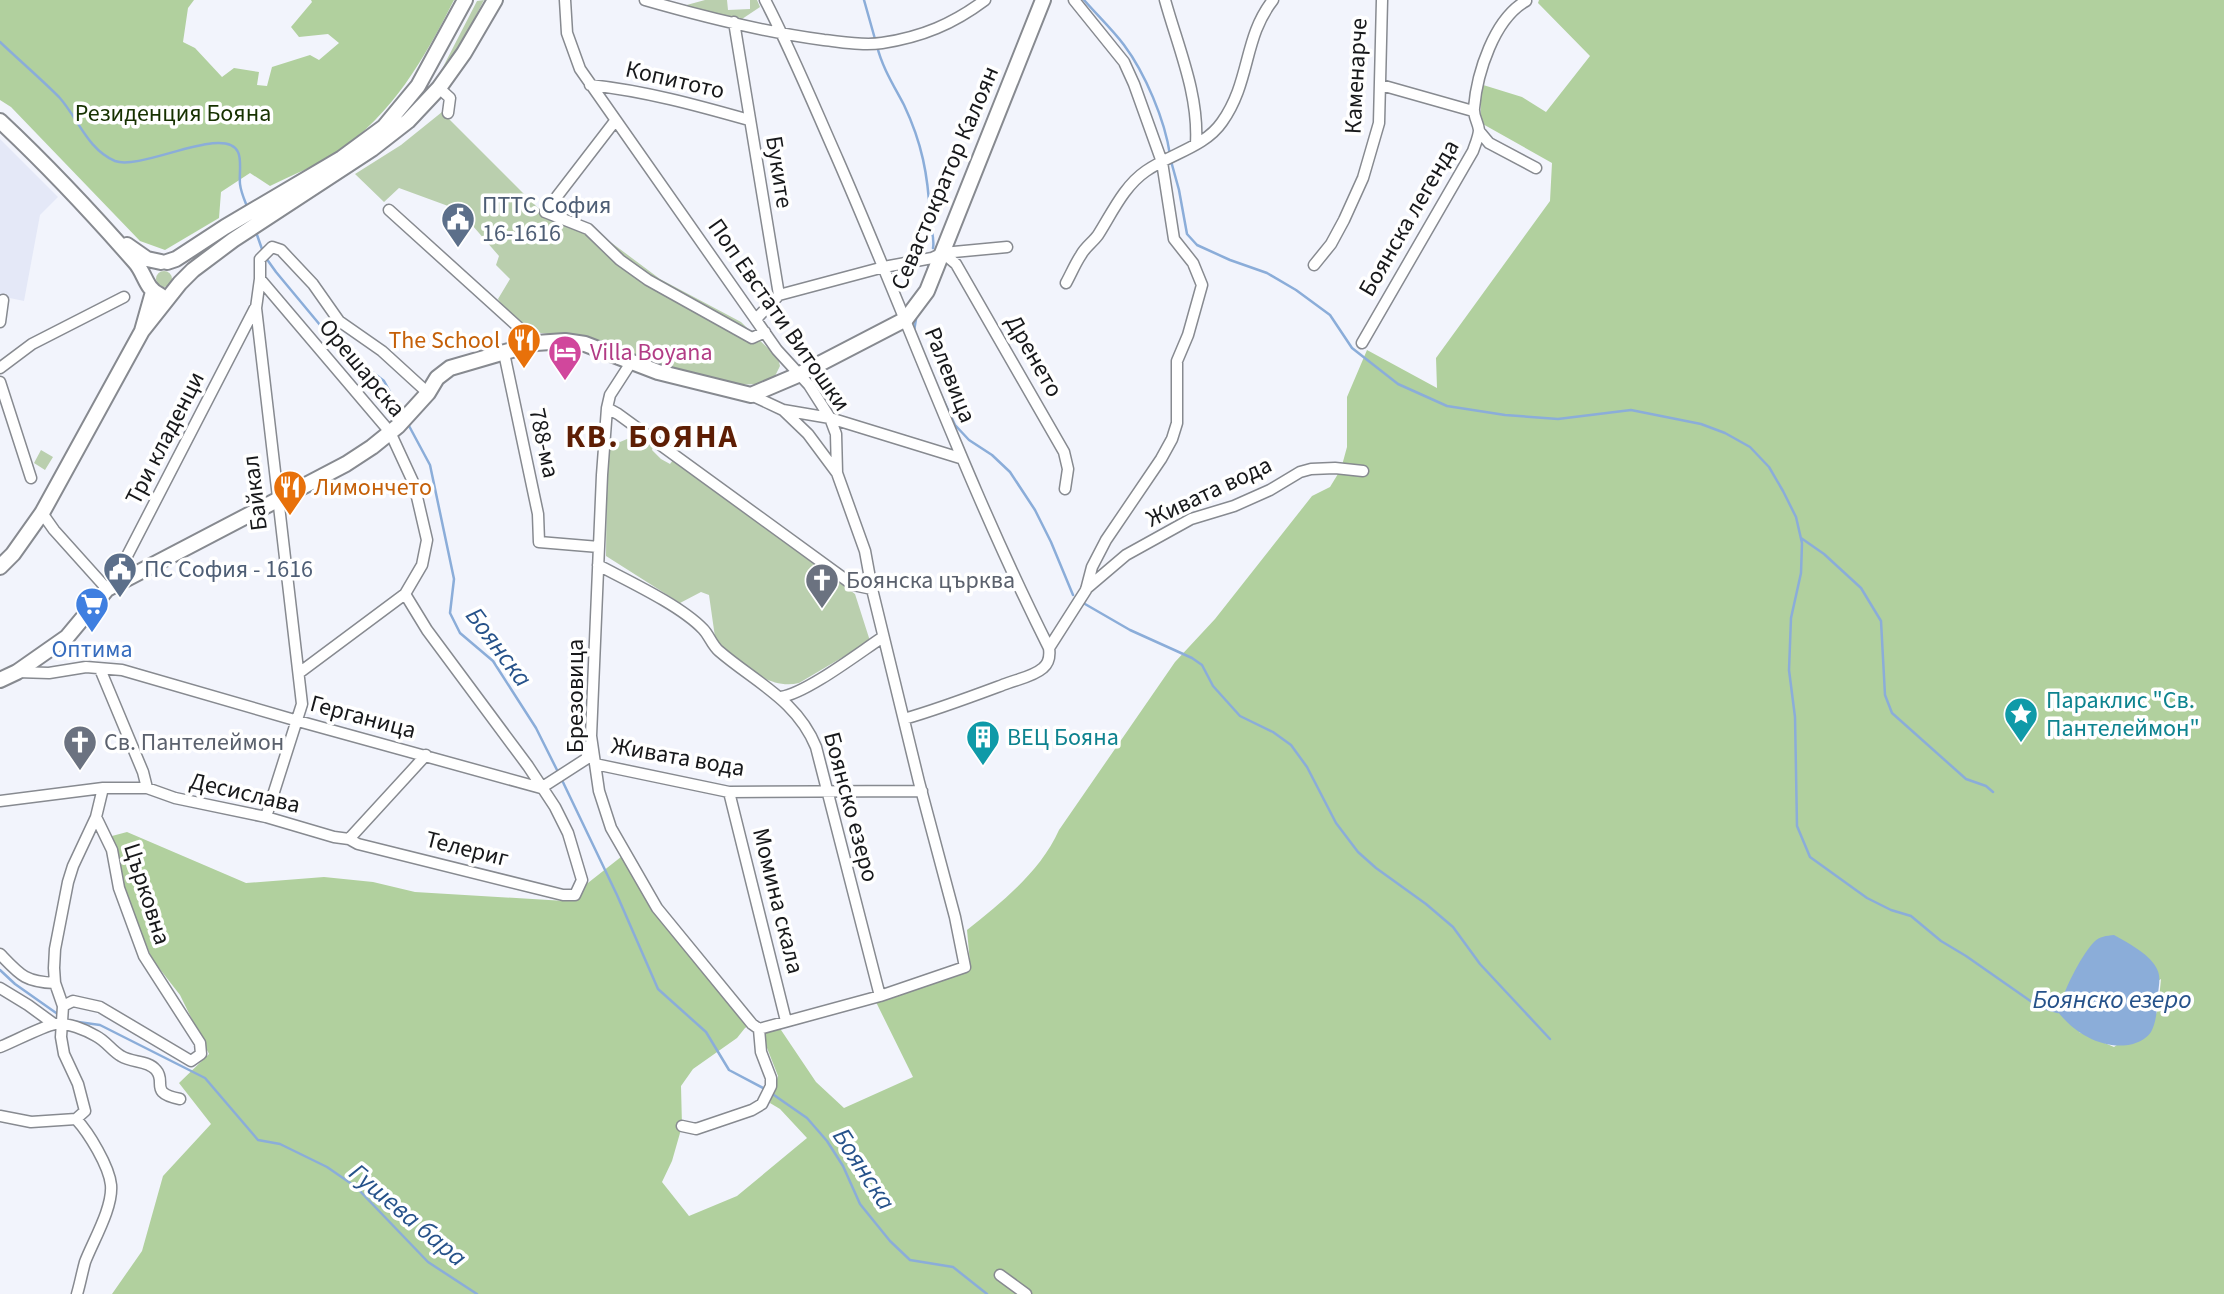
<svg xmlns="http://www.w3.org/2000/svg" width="2224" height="1294" font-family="'Source Sans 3',sans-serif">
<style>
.built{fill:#e4e8f7}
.green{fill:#bacfae}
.forest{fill:#b1d09e;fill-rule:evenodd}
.water{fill:#8badd9}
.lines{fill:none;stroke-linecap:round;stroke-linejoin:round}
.stream{stroke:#8badd9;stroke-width:2.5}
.street-casing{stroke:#878a90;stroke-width:13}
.secondary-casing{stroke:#878a90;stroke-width:18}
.street{stroke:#fff;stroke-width:10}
.secondary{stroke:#fff;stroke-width:14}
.labels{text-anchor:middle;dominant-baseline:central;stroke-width:7;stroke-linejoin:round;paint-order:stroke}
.street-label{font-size:24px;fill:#17181a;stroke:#fff}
.park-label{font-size:24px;fill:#163100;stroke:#fff}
.service-label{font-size:24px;fill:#4e5e75;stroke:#fff;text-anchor:start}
.food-label{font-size:24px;fill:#c56008;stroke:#fff;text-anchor:end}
.hotel-label{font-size:24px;fill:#b23c85;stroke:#fff;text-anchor:start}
.worship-label{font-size:24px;fill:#5b616d;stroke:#fff;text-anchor:start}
.shop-label{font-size:24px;fill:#366cbe;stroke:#fff}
.culture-label{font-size:24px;fill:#0d838f;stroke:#fff;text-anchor:start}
.water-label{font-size:26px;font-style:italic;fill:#26528a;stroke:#fff}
.district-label{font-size:32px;font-weight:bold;letter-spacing:2px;fill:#5e1e04;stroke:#fff}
</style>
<rect width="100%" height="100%" fill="#f2f4fc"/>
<path class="built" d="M0,139L58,197L40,215L24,301L0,296Z"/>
<path class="green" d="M484,0L459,48L442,69L477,1Z
M705,0H727L728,10L750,9V0H757L760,7L742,19L683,6Z
M442,112L539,209L543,203L589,226L660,279L741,322L778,358L780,366L775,376L760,384L730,385L631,355L601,341L534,332L507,312L498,299L510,279L496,265L499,256L459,210L399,188L384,202L355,174L401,145Z
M156 279a8 8 0 1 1 16 0a8 8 0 1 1-16 0Z
M639,434L653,446L652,450L661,459L670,464L673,460L855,594L870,641L799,683C768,691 738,661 716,644L709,595L701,592L680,603L606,556L607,457L609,437L620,442Z
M41,450L53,457L45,470L34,463Z"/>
<path class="forest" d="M0,0H194L188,8L183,42L195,48L222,77L234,68L259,72L257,85L267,86L272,67L310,55L319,60L339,43L328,34L299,37L291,27L312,2L311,0H454C424,59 393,114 337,152C316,166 292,175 270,186L250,173L221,192L219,218L165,250L140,241L11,107L0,100Z
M1539,0H2224V1294H112L142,1251L163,1176L211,1124L179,1083L209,1054L180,995L152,959L122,884L112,836L127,832L246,883L324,877L373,882L415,892L565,901L626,853L657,908L752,1024L745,1028L737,1038L693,1069L681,1086L682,1126L672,1161L662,1182L689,1216L737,1196L807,1138L780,1109L770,1103L778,1076L762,1035L779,1027L816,1082L844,1108L913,1077L875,1000L963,973L970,963L967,930C1003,901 1040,872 1059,830L1175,662L1215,619L1312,496L1330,487L1341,469L1347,447V397L1367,350L1437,388L1436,358L1550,201L1552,163L1481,123L1480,84L1522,97L1546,112L1590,56L1538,3ZM2161,979L2158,1009L2154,1019L2114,1047L2079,1032Z"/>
<path class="water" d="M2114,935C2128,943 2144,951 2154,964C2162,975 2159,982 2158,995C2157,1007 2157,1021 2151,1032C2148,1037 2140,1042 2133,1044C2105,1051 2075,1034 2058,1012C2063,992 2080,957 2094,942C2100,936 2106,936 2114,935Z"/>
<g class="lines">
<path class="stream" d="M864,0L875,39
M1084,0C1097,15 1112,29 1124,45C1145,73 1165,120 1170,155
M0,42C19,60 40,78 59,97C78,118 87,149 115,161C142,171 225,124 238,152C242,160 239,174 240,184C241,193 245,201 248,209
M877,46C882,67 894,86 904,105C922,143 928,175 930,216C930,227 935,238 933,248
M1171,161L1179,190L1187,234L1197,245L1230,260L1267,273L1296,290L1330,315L1352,348L1398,384L1447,406L1505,415L1558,419L1631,410L1701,424L1725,433L1750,447L1769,467L1783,491L1796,517L1802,543L1801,573L1791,618L1789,670L1795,717L1797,826L1810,857L1867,898L1891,910L1911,916L1941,941L1966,956L2039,1007L2058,1012
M256,232L263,252
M266,258L276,272L335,343L384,381L403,415
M927,273L929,264
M914,331L916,319
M941,395L955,425L969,440L992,455L1010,472L1035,510L1051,542L1073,595
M408,424L430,465L454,579L450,613L460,633L493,661L536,728L558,772
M1801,538L1824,554L1861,588L1881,621L1885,695L1892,713L1966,779L1986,786L1993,792
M1085,604L1130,630L1192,658L1202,665L1213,686L1240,716L1273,732L1291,745L1307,767L1336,823L1358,852L1376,868L1426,904L1453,927L1480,964L1550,1039
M561,778L617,895L658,989L706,1032L729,1070L765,1089
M0,970L15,984L59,1015
M71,1021L100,1025L205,1078L258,1140L280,1144L327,1167L356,1187L428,1262L477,1294
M771,1093L807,1118L827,1141L843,1166L860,1204L890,1241L910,1260L953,1267L987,1294"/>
<g class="street-casing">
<path id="street" d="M565,0L567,33L580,69L777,350L809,385L830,418L836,434L837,473L865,551L872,589L919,782L955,917L965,967L880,996L759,1029
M645,0C704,17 763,32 824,40C843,42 863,46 882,43C922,37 953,24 985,0
M765,0C792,52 814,106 838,160C909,323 969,489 1049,648
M1165,0C1178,47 1199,94 1196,144
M734,22L779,295L756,319
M590,85C645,91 696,105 749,120
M1381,85L1473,111
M439,88L450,98L448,113
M615,121L545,212L588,229L620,260L648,280L752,338L765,332
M1479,131L1489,143L1536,168
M389,210L536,343
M943,253L956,264L1064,452L1068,469L1065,489
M1314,265L1331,244L1344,220L1363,178L1379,123L1382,0
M1066,283C1071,274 1075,264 1081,255C1085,247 1093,242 1098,235C1112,213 1124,186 1146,171C1170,154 1205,147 1222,122C1251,81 1243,38 1273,0
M779,295L884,267L932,258L943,253L1007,247
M0,322L3,300
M1362,343L1473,151C1475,145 1479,136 1479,130C1478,122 1473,116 1474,108C1477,73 1494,19 1526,1
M504,353L538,514L539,542L599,547
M632,361L610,395L607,408L602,475L591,736L599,791L611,828L657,908L752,1024L759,1029
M0,368L32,344L124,297
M0,382L31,478
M751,395L783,410L808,434L837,473
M607,408L618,414L853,585L872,589
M783,410L830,418L960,458
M42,513L54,530L107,589
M598,565C628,581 680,605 703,629C709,635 712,645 719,651C755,682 797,700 816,747L880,996
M111,587L255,308
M1086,589L1126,555L1191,519L1234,506L1270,490L1300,472L1311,469L1335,468L1363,471
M100,669L143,772L147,788
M17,672L49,673L86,667L122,670L298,721L541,788
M299,673L405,594
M781,697C807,693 860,652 883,637
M904,719C939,709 973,696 1008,683C1019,679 1034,676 1043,668C1049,663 1050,655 1049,648L1086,590L1092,567L1106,540L1161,459L1172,439L1177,423V361L1188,335L1202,285L1193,263L1174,239L1162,162L1134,84L1124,62L1074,0
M595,764L729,792L922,791
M541,788L586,759L591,743
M729,792L786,1021
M0,801L103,788H147L175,798L266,817L334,837L349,839L358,844L563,895H575L582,880L568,833L555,807L528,766L427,630L405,594L422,565L427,540L414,484L390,432L260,279
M266,817L302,704L256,308L260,279V259L272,247L281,250L313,284L339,321L382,351L428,393
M349,839L426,755
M0,954C20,975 25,982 55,983
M0,988L28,1005L54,1024
M63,1006L73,1001L100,1007L191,1061L201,1054L200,1043L144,956L119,888L112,850L96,817
M0,1047C13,1042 43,1026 55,1024C67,1022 86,1030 96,1036C106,1041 112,1051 121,1056C132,1063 148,1060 156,1070C167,1082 148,1093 180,1099
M0,1116L31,1122L76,1119
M682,1126L696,1129L752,1110L762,1104L771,1086V1078L761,1052L759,1029
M1000,1275L1026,1294
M77,1294C80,1284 82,1273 85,1262C93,1241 113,1208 111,1185C109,1166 89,1133 76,1119L85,1111L78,1084L64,1054L61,1037L63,1006L55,983L54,968L55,949L68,882L73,866L96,817L103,788"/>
</g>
<g class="secondary-casing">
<path id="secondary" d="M0,121C47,165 92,213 135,262C145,273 146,290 160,295
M127,245L147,259L161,262
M167,262L176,259L225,227L342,158L384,127L418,86L465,0
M142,331L180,283L193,270L233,240L372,149L408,121L439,88L464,53L495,0
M0,567L13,554L42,513L142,331L153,292
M0,680L17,672L67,637L107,589L346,464L372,447L398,426L428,393L437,378L450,368L536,343L565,341L585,344L658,372L751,395L798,375L906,319L927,291L1043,0"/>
</g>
<use href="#street" class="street"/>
<use href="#secondary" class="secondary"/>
</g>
<defs>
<g id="civic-pin" transform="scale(1.75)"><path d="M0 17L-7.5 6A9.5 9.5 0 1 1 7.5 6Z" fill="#5c6f8a" stroke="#fff"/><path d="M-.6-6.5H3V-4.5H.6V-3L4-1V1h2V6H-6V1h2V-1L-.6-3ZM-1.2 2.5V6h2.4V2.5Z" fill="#fff"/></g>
<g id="restaurant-pin" transform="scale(1.75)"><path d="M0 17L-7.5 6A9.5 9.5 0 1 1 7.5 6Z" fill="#e8710a" stroke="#fff"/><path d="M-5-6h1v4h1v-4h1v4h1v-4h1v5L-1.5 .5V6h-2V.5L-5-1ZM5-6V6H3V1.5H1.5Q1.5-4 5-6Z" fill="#fff"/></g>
<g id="hotel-pin" transform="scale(1.75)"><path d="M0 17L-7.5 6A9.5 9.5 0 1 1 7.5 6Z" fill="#d1479c" stroke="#fff"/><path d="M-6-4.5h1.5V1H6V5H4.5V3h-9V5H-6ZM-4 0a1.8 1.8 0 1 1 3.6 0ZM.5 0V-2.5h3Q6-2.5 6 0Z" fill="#fff"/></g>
<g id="church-pin" transform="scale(1.75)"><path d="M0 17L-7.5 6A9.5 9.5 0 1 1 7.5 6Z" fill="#6b7280" stroke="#fff"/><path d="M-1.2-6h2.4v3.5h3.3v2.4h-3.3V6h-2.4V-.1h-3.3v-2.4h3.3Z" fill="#fff"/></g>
<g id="supermarket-pin" transform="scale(1.75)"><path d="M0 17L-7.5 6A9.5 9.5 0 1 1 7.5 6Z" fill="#3f7fe0" stroke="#fff"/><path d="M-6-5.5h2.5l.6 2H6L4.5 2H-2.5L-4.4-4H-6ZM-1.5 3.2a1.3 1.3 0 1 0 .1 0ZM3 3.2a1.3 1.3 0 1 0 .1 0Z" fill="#fff"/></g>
<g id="sight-pin" transform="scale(1.75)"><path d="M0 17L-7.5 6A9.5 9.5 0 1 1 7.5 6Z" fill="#0f9aa8" stroke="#fff"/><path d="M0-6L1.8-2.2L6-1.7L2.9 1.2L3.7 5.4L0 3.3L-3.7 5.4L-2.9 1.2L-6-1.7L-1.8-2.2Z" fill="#fff"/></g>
<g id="building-pin" transform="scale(1.75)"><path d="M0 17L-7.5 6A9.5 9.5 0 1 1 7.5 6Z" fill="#0f9aa8" stroke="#fff"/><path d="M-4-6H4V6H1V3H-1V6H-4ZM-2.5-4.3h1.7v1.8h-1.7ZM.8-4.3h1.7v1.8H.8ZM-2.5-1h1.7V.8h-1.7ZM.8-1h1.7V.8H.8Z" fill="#fff"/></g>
</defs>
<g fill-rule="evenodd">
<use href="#civic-pin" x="458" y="219"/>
<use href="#restaurant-pin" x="524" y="340"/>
<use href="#hotel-pin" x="565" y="352"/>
<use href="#restaurant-pin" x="290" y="487"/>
<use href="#civic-pin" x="120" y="569"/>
<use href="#church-pin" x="822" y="580"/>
<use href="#supermarket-pin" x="92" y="604"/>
<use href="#sight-pin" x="2021" y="714"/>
<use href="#building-pin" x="983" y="737"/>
<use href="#church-pin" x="80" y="742"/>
</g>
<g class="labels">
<g class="street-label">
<text transform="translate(1356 76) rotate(-87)">Каменарче</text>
<text transform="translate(675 80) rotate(13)">Копитото</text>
<text transform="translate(779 172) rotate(81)">Буките</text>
<text transform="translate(945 178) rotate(-67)">Севастократор Калоян</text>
<text transform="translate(1409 218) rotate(-60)">Боянска легенда</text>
<text transform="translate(779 315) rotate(55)">Поп Евстати Витошки</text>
<text transform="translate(1034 356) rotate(60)">Дренето</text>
<text transform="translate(362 368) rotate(50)">Орешарска</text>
<text transform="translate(950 375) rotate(68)">Ралевица</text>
<text transform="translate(165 438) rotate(-63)">Три кладенци</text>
<text transform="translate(544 443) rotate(78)">788-ма</text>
<text transform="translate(1209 492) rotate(-25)">Живата вода</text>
<text transform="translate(255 493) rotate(-97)">Байкал</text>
<text transform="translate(575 696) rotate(-90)">Брезовица</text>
<text transform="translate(363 717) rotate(15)">Герганица</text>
<text transform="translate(678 757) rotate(10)">Живата вода</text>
<text transform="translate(245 793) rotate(13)">Десислава</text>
<text transform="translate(851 807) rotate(75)">Боянско езеро</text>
<text transform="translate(467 849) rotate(14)">Телериг</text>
<text transform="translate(147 894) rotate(72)">Църковна</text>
<text transform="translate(778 901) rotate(76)">Момина скала</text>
</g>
<g class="park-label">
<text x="173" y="113">Резиденция Бояна</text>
</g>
<g class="service-label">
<text x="482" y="205">ПТТС София<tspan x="482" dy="28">16-1616</tspan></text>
<text x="144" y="569">ПС София - 1616</text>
</g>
<g class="food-label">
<text x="500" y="340">The School</text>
<text x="314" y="487" text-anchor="start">Лимончето</text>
</g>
<g class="hotel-label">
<text x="590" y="352">Villa Boyana</text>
</g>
<g class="worship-label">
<text x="846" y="580">Боянска църква</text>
<text x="104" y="742">Св. Пантелеймон</text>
</g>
<g class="shop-label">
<text x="92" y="649">Оптима</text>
</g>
<g class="culture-label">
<text x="2046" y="700">Параклис "Св.<tspan x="2046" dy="28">Пантелеймон"</tspan></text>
<text x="1007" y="737">ВЕЦ Бояна</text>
</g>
<g class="water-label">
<text transform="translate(499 647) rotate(53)">Боянска</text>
<text x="2112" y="999">Боянско езеро</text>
<text transform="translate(864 1169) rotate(57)">Боянска</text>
<text transform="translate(408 1215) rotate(40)">Гушева бара</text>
</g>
<g class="district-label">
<text x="652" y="437">КВ. БОЯНА</text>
</g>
</g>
</svg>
